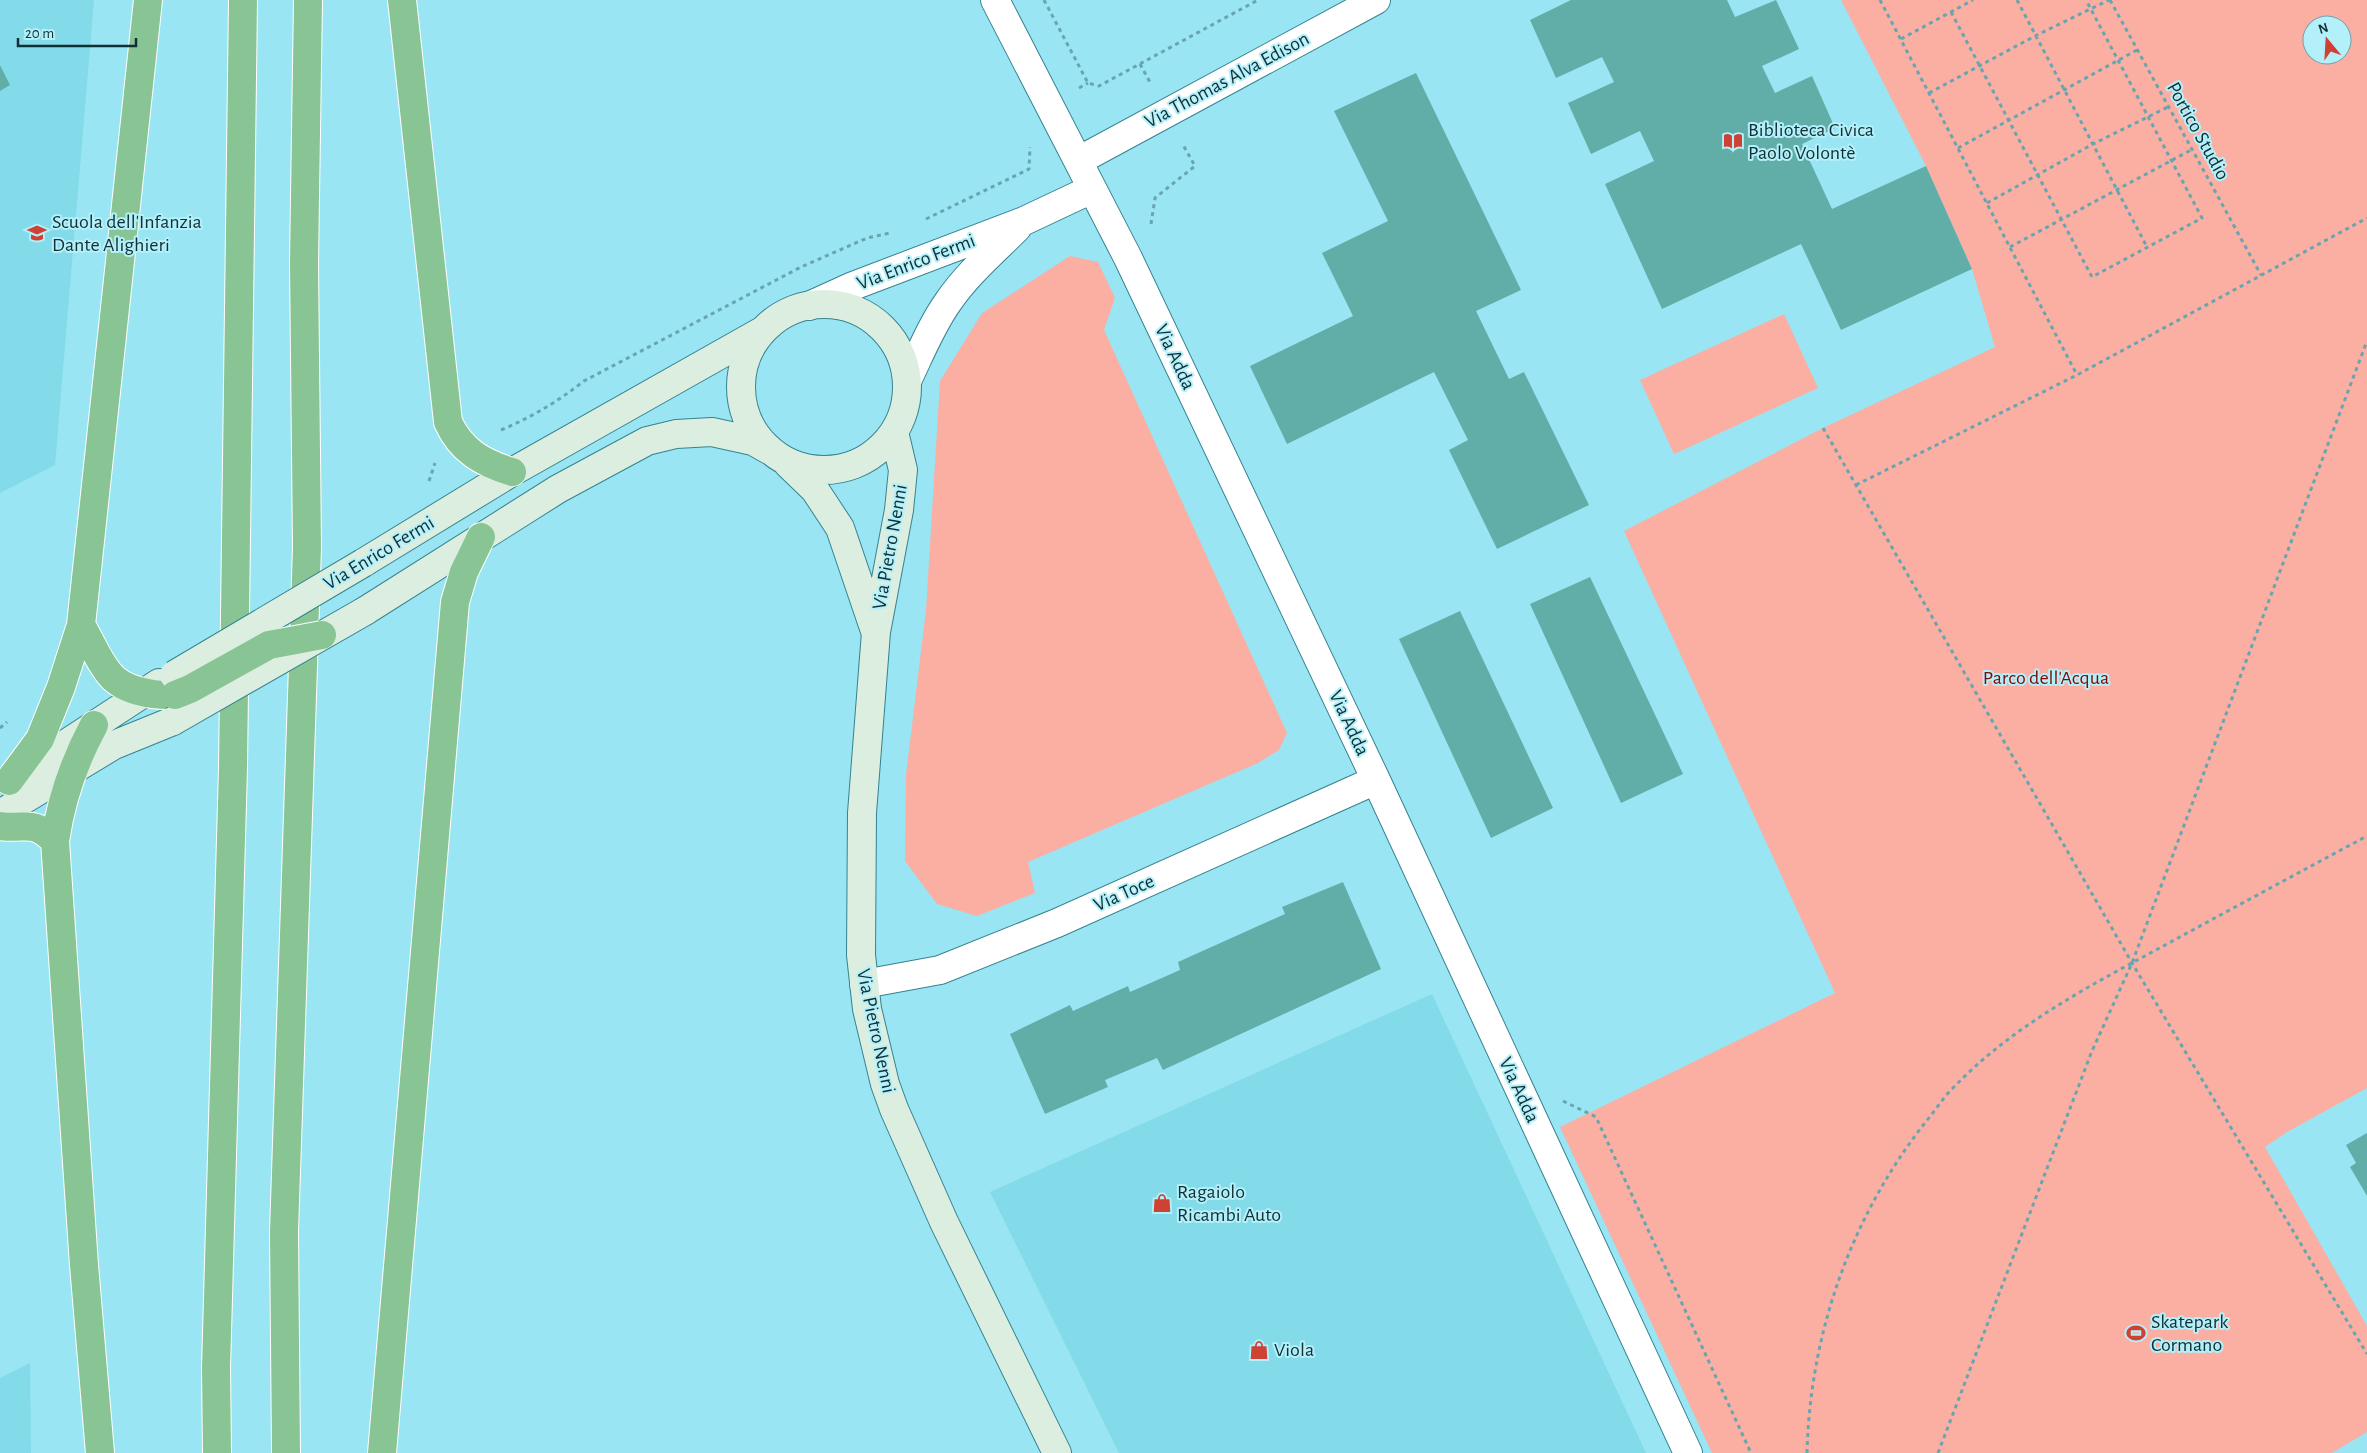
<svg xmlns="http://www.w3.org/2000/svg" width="2367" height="1453" font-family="'Alegreya Sans',sans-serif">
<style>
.built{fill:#83dae8}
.green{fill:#fbafa2;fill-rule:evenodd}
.building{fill:#61aea9}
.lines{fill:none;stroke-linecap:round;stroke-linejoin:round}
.street-casing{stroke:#368390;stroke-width:30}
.secondary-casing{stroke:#368390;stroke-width:30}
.highway-casing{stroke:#fff;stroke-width:30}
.path{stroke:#68a5af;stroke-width:3;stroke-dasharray:4 4;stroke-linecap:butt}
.street{stroke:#fff;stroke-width:28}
.secondary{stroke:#dceedf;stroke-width:28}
.highway{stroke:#89c594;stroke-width:28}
.secondary-bridge-casing{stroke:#368390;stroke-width:30;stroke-linecap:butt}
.highway-bridge-casing{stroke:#fff;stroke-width:30;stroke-linecap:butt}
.secondary-bridge{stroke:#dceedf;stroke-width:28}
.highway-bridge{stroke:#89c594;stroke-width:28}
.labels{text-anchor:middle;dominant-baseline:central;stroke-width:4;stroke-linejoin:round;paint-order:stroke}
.street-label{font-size:20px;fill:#103035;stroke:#b4f0fa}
.poi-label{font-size:20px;fill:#103035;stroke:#b4f0fa;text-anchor:start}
.park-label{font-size:20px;fill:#820903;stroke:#b4f0fa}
</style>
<rect width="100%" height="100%" fill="#99e5f3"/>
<path class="built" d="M0,0H94L55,465L0,493Z
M1432,994L1646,1453H1119L990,1192Z
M30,1363L31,1453H0V1378Z"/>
<path class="green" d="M1841,0H2367V1088L2287,1132L2265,1147L2367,1326V1432L2332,1453H1712L1560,1127L1835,993L1624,531L1823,428L1995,347L1972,269L1926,166ZM2312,25H2342V55H2312Z
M1070,256L1098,262L1115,298L1104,330L1287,733L1279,750L1258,763L1028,862L1035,893L977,916L937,904L905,861L906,775L926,610L940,381L982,313Z
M1784,314L1818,388L1674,454L1640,380Z"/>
<path class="building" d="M1571,0H1727L1735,17L1776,0L1799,49L1762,66L1775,93L1812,76L1835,128L1802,144L1832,209L1926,166L1972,269L1841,330L1801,244L1662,309L1605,184L1654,161L1640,131L1591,154L1568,103L1614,82L1602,57L1556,78L1530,20Z
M0,65L10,85L0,91Z
M1416,73L1521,290L1476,311L1509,379L1524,372L1589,505L1497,549L1449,450L1468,440L1434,372L1287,444L1250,366L1353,316L1322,253L1388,221L1334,111Z
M1590,577L1683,774L1621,803L1530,604Z
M1460,611L1553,808L1491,838L1399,639Z
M1343,882L1381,969L1163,1070L1157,1058L1105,1080L1108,1087L1045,1114L1010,1034L1070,1005L1073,1011L1128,986L1130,992L1180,970L1178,962L1285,914L1282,907Z
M2367,1133V1196L2350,1167L2356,1163L2346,1145Z"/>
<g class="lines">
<g class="street-casing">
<path id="street" d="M995,0L1128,258L1376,780L1688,1453
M1078,161L1376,0
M809,306L853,286L1024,221L1092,189
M907,381C920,354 931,326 948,302C967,274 994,251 1017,228
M864,984L940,970L1057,923L1376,780"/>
</g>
<g class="secondary-casing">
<path id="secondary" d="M741 387a83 83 0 1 1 166 0a83 83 0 1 1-166 0Z
M894,432L903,470L899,510L876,632L862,813L861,955L867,1009L885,1084L894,1109L944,1222L1057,1453
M788,464L815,490L840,528L875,631
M363,563L512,472L762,331
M365,611L558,489L647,441L676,434L712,432L753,441L769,450
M9,781L159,683
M0,814L114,745L173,721"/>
</g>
<g class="highway-casing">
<path id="highway" d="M402,0L448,422C461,451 483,463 512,472
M81,625C90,640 97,658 108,672C121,691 154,696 175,695
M94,725C74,762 61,799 55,841L84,1265L100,1453
M9,781L40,739L61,687L81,625L148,0
M0,826C27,830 31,818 55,841
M217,1453L216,1368L233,768L243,0
M286,1453L284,1232L307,547L304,263L308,0
M382,1453L455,602L464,572L481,537"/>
</g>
<path class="path" d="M1044,0L1088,83L1099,86L1258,0
M1880,0L2077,375
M2017,0L2147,247
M2110,0L2261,275
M1951,12L2092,277L2202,218L2086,0
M1901,39L1973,0
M1140,64L1151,84
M1079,88L1088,83
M1929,93L2035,36L2109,0
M1958,148L2137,50
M1987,203L2093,144L2168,107
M926,219L1029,169L1030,147
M1151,224L1155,198L1195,166L1182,143
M2010,247L2191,150
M1823,428L2132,963L2367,1354
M501,430C532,417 557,402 584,381L801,267L867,238L890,233
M429,481L435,463
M1856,485L2077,375L2367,218
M0,728L7,722
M1563,1101L1596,1117L1751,1453
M1807,1453C1810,1332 1852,1214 1928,1119C1937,1108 1945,1095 1956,1085C2015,1024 2093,984 2167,944C2233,908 2300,872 2367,836
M1938,1453L2092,1051L2132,963L2367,341"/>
<use href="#street" class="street"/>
<use href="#secondary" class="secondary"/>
<use href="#highway" class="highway"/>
<g class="secondary-bridge-casing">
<path id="secondary-bridge" d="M174,675L363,563
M173,721L365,611"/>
</g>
<g class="highway-bridge-casing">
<path id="highway-bridge" d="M175,695L190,689L269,645L322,635"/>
</g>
<use href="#secondary-bridge" class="secondary-bridge"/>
<use href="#highway-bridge" class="highway-bridge"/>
</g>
<defs>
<g id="library-bare" transform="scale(1.5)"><path d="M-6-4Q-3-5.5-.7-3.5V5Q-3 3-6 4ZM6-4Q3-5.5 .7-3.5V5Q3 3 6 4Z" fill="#cf4233" stroke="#b4f0fa" stroke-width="2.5" paint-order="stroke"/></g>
<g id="school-bare" transform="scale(1.5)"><path d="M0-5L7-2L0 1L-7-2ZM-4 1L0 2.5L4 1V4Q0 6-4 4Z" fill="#cf4233" stroke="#b4f0fa" stroke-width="2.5" paint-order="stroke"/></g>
<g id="shop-bare" transform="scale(1.5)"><path d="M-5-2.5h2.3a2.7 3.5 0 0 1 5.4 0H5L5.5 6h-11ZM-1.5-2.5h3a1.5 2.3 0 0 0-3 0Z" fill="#cf4233" stroke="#b4f0fa" stroke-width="2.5" paint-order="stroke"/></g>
<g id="stadium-bare" transform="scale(1.5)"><path d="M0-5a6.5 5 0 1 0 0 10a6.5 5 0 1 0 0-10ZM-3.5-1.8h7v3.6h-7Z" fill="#cf4233" stroke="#b4f0fa" stroke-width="2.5" paint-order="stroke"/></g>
</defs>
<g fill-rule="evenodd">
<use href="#library-bare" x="1733" y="141"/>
<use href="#school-bare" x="37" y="233"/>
<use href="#shop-bare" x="1162" y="1203"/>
<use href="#stadium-bare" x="2136" y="1333"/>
<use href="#shop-bare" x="1259" y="1350"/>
</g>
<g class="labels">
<g class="street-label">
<text transform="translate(1227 80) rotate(-28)">Via Thomas Alva Edison</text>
<text transform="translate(2198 131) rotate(61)">Portico Studio</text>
<text transform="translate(916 262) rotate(-21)">Via Enrico Fermi</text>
<text transform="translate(1175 357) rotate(65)">Via Adda</text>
<text transform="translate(890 547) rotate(-80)">Via Pietro Nenni</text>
<text transform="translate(379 553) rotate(-31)">Via Enrico Fermi</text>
<text transform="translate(1349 723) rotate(65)">Via Adda</text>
<text transform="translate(1124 893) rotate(-24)">Via Toce</text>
<text transform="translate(876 1031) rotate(78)">Via Pietro Nenni</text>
<text transform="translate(1519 1090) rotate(65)">Via Adda</text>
</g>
<g class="poi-label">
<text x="1748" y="130">Biblioteca Civica<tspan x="1748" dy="23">Paolo Volontè</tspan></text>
<text x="52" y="222">Scuola dell'Infanzia<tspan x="52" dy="23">Dante Alighieri</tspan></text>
<text x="1177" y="1192">Ragaiolo<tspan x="1177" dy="23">Ricambi Auto</tspan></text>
<text x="2151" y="1322">Skatepark<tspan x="2151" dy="23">Cormano</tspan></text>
<text x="1274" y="1350">Viola</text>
</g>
<g class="park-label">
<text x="2046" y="678">Parco dell'Acqua</text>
</g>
</g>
<g transform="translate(2327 40) rotate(342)"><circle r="24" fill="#b4f0fa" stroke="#72a3ab"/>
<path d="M0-4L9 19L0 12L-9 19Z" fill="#cf4233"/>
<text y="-8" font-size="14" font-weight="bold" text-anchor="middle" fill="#103035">N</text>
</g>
<path d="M18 38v8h118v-8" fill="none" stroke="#103035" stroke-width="2.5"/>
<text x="25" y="38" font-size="15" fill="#103035" stroke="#b4f0fa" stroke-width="4" paint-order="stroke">20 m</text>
</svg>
